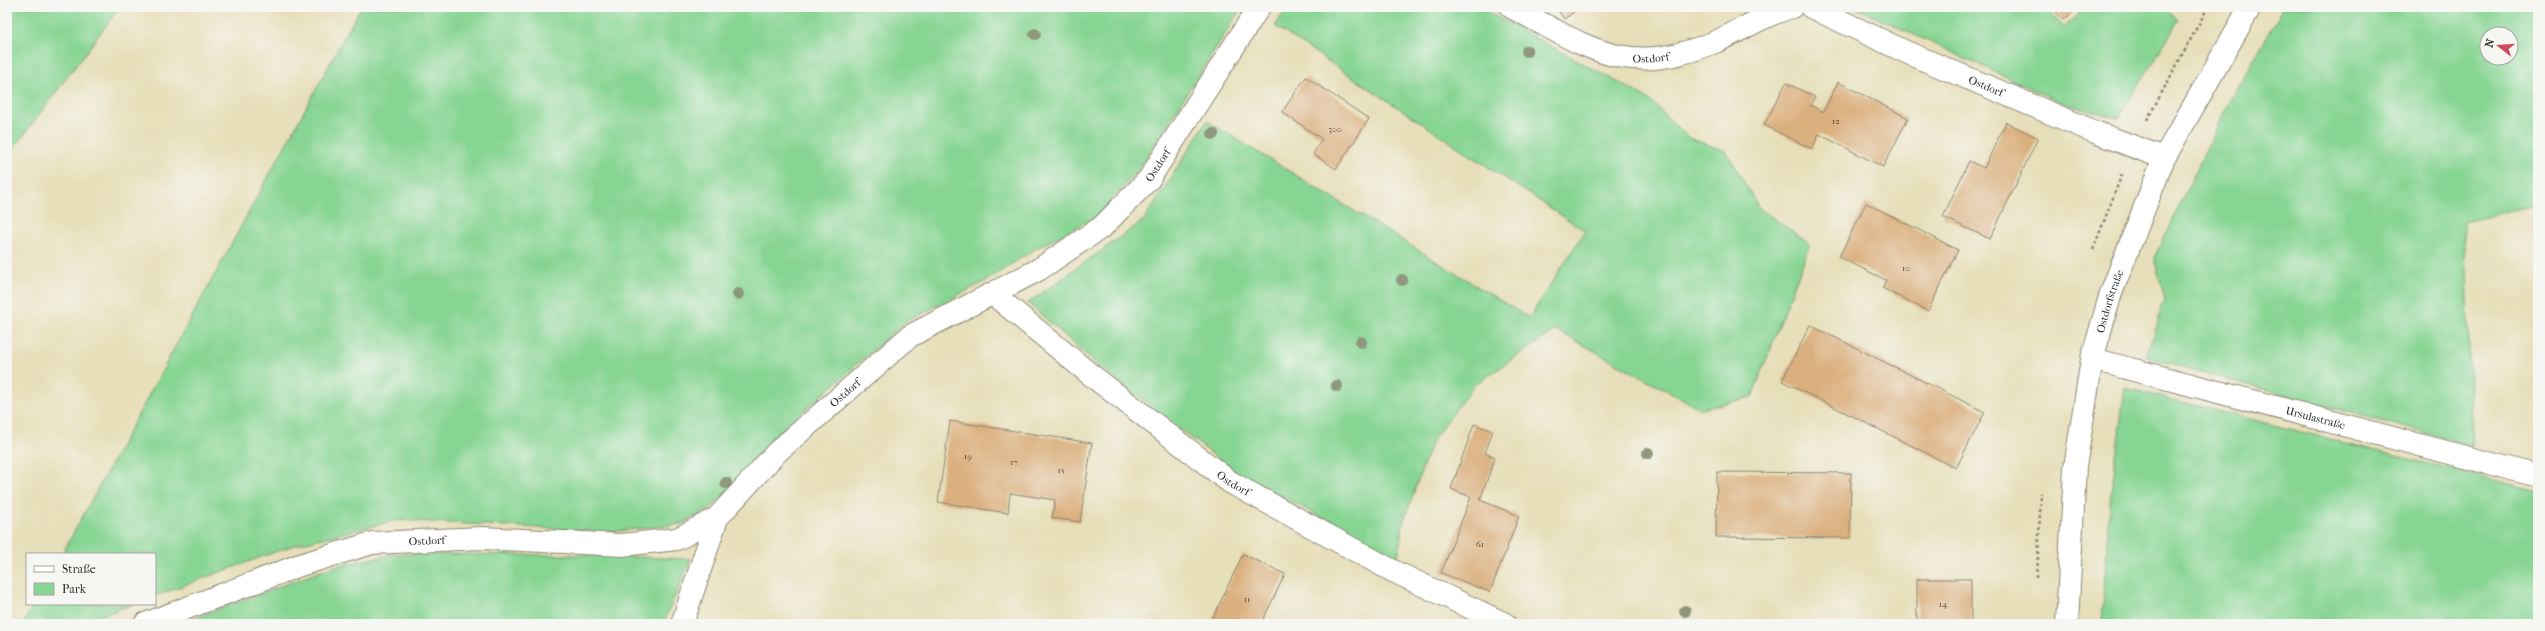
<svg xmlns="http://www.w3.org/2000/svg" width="2545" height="631" font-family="'IM FELL French Canon',serif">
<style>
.green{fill:#87d593;stroke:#59805f;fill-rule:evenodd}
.building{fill:#dbb07f}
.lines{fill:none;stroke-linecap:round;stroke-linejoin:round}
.minor-casing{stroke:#898572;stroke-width:24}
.tertiary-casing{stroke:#898572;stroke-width:24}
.path{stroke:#898572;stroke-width:2.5;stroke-dasharray:3 3;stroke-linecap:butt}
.minor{stroke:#fff;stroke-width:22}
.tertiary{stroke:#fff;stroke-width:22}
.tree{fill:#8f987c}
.labels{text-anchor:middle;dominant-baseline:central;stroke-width:3;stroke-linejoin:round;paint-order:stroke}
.number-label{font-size:9px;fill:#574c40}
.street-label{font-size:11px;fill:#2b2b2b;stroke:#f6f6f2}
</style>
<rect width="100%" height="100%" fill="#f6f6f2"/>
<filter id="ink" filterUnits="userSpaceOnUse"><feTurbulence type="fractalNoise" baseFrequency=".025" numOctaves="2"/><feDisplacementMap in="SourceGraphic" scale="8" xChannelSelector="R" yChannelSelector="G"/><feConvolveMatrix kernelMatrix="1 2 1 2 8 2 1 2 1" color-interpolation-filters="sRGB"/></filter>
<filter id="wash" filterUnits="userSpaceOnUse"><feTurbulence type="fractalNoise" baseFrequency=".012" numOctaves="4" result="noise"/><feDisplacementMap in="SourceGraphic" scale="16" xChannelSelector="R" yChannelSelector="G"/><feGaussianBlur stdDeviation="0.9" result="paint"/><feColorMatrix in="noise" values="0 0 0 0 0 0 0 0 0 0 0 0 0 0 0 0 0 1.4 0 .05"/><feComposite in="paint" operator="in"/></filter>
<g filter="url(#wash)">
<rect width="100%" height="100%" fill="#e7dfb9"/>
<path class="green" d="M7,7H120L7,157Z
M361,7H1242L1139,169L1096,217L1033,250L986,281L905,322L772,439L712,508L681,524L610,532L397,520L294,545L155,596V554H62Z
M1288,7H1478L1647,98L1689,138L1726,151L1759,208L1810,244L1752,397L1701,409L1556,330L1474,385L1432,441L1403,523L1398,558L1234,471L1100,367L1028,303L1144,220L1207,121L1529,318L1585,231L1275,26Z
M1854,7H2045L2064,28L2085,7H2161L2179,20L2118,118L2058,101Z
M2284,7H2538V206L2520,208L2464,222L2473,446L2146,357L2165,298L2154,258L2229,102ZM2487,34H2511V58H2487Z
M2125,388L2538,491V624H2102L2109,511Z
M395,554L591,555L691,559L663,624H179L332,567Z
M34,604H133L77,624H23Z"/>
<g id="blocks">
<path class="building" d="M1556,7H1581L1564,19Z
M2051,7H2078L2064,20Z
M1306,77L1369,119L1336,169L1313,154L1322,139L1282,112Z
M1838,82L1908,118L1883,167L1819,134L1812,149L1764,125L1786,83L1815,97L1810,105L1823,112Z
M2006,122L2038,138L1990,239L1943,217L1969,161L1984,168Z
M1866,203L1958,250L1928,311L1882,288L1886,280L1839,257Z
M1810,325L1985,412L1956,468L1782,381Z
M950,421L1092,443L1080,522L1052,518L1055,500L1010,493L1008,513L938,502Z
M1474,424L1493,431L1485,453L1495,457L1480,500L1519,516L1490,592L1441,573L1471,497L1451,489Z
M1717,472L1851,473L1850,538L1716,537Z
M1243,554L1285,574L1261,624H1210Z
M1917,579H1971V624H1917Z"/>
</g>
</g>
<g filter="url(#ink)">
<use href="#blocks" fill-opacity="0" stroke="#898572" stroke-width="1"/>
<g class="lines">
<g class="minor-casing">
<g id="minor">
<path id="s1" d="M1511,7C1590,48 1624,79 1715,42C1741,31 1765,14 1792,7"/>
<path id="s2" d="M1811,7L1906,52L2095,132L2164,158"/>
<path id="s3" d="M993,294L1091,375L1230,482L1393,571L1505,624"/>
<path id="s4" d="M2092,359L2538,476"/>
<path id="s5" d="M145,624L300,565L372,543L482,538L622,545L677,539L717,518"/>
<path id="s6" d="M682,624L717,518L777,452L910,336L1038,270L1102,227L1149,179L1259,7"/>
</g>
</g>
<g class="tertiary-casing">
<g id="tertiary">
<path id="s7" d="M2067,624L2075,467L2092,359L2111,293L2164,158L2250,7"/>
</g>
</g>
<path class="path" d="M2147,120L2208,7
M2093,250L2122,174
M2037,578L2041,493"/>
<use href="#minor" class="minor"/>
<use href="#tertiary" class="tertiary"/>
</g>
<g class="tree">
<circle cx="1035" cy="34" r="6"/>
<circle cx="1527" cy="51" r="6"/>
<circle cx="1213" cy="134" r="6"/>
<circle cx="1402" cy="280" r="6"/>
<circle cx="738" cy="294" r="6"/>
<circle cx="1361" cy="342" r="6"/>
<circle cx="1337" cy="386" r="6"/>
<circle cx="1648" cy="453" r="6"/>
<circle cx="726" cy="483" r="6"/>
<circle cx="1685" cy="611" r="6"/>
</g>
</g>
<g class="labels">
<g class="number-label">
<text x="1836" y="121">12</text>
<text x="1335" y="129">300</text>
<text x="1906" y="268">10</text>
<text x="968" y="456">19</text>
<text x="1014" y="462">17</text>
<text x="1061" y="470">15</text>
<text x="1480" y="544">61</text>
<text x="1247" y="599">11</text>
<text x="1943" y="604">14</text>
</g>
<g class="street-label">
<text stroke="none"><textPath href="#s1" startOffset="151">Ostdorf</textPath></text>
<text stroke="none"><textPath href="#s2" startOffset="192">Ostdorf</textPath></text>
<text stroke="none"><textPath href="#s6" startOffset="682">Ostdorf</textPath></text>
<text stroke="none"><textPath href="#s7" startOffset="327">Ostdorfstraße</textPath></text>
<text stroke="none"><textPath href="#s6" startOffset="291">Ostdorf</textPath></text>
<text stroke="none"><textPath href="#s4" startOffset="231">Ursulastraße</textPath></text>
<text stroke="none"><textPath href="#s3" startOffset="306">Ostdorf</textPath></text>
<text stroke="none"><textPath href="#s5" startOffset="296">Ostdorf</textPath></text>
</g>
</g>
<rect width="2545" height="631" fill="none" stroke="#f6f6f2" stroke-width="24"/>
<rect x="26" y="553" width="130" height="52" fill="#f6f6f2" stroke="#a5a5a2"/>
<rect x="34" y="566" width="20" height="6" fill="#ffffff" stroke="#a5a5a2"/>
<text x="62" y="573" font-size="12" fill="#2b2b2b">Straße</text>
<rect x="34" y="583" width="20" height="12" fill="#87d593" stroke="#a5a5a2"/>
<text x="62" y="593" font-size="12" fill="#2b2b2b">Park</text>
<g transform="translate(2499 46) rotate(287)"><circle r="19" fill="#f6f6f2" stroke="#a5a5a2"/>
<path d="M0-3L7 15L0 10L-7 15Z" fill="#d1495b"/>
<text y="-6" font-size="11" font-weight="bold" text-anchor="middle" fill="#2b2b2b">N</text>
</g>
</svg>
